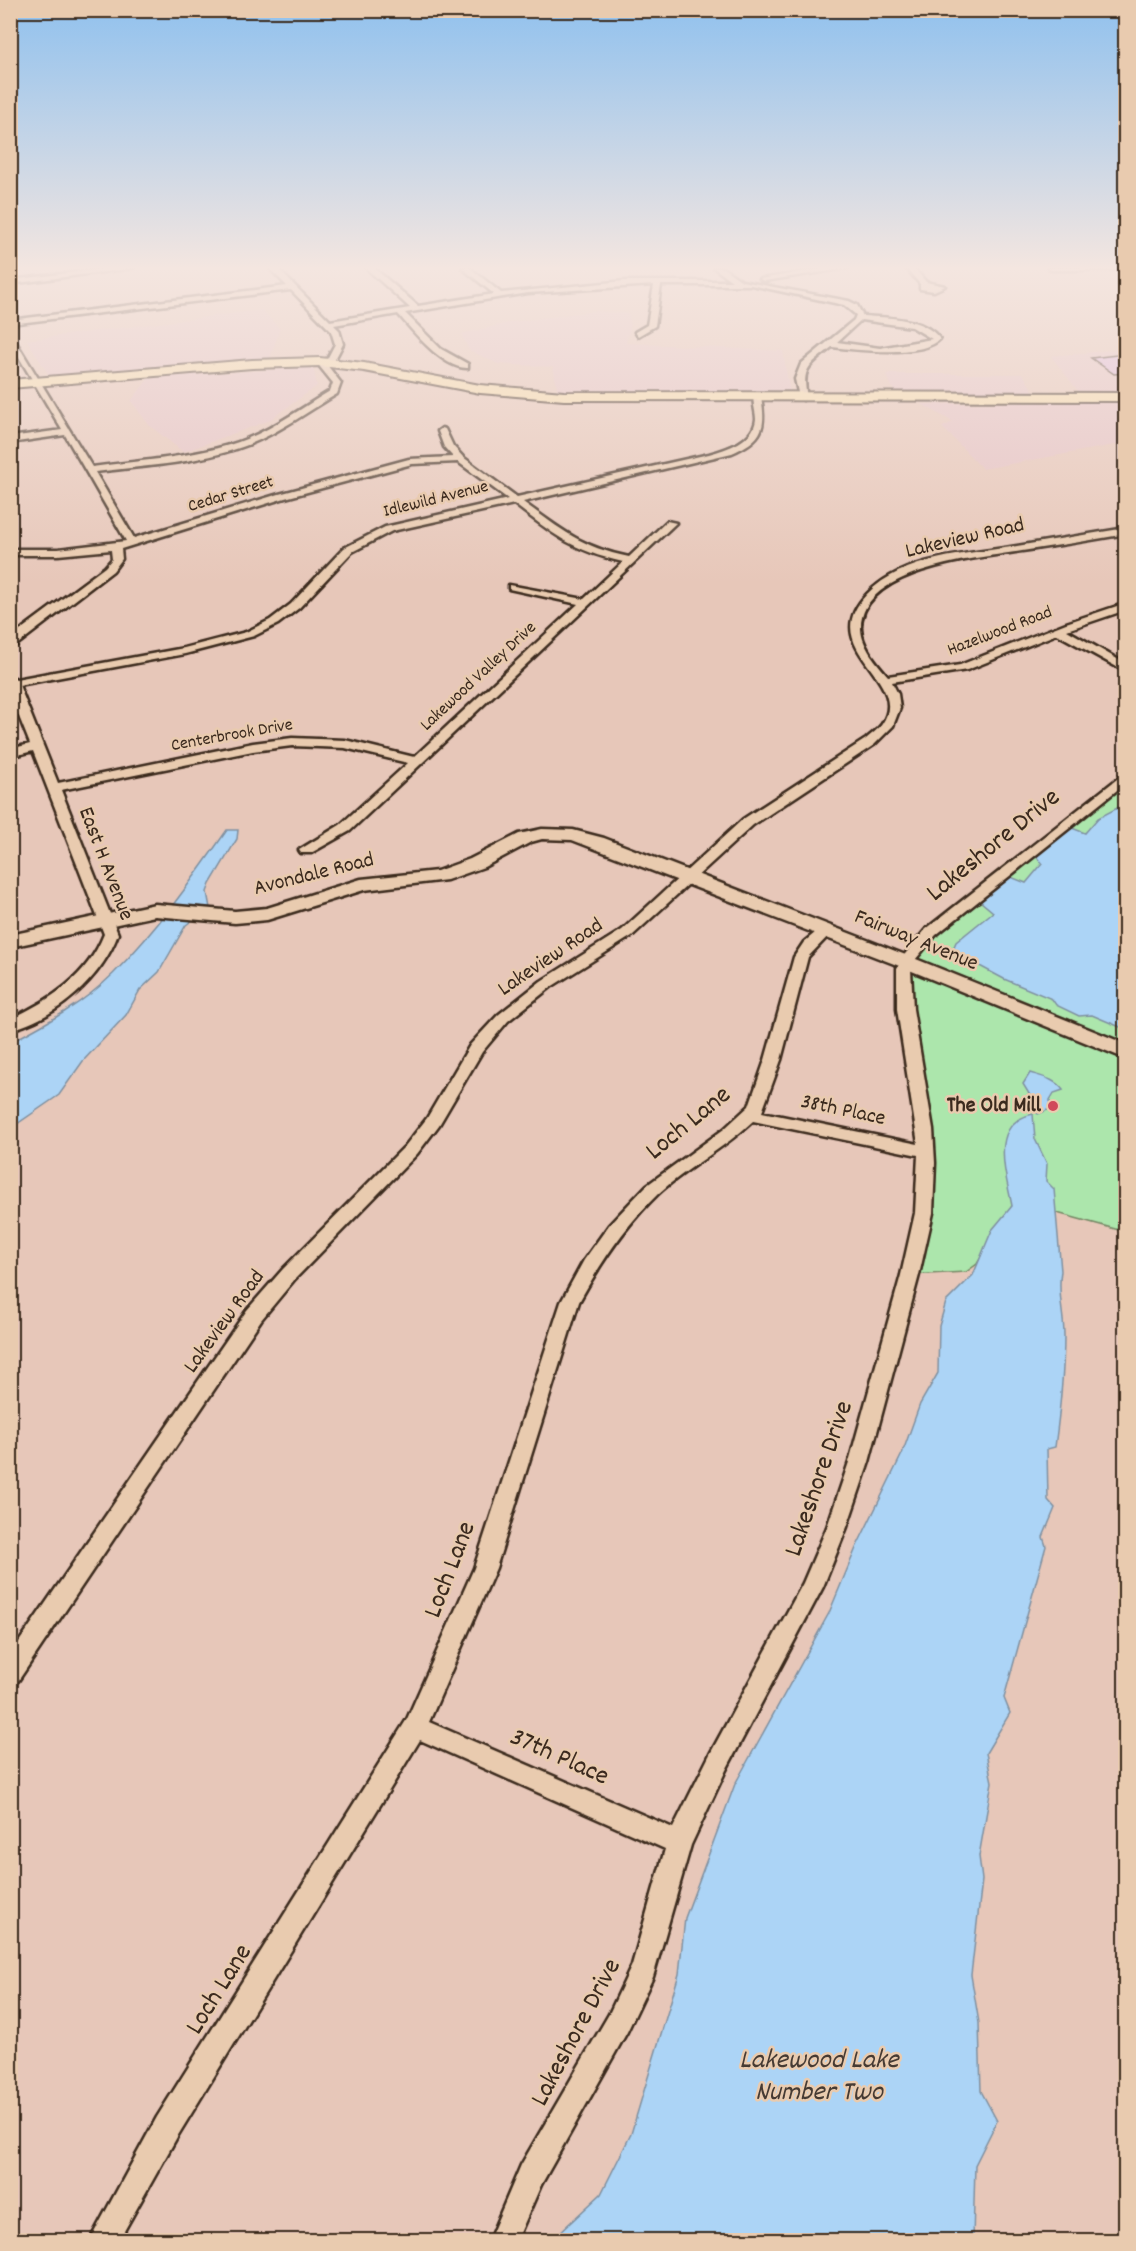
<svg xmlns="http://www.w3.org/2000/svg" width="1136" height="2251" font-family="Dekko,sans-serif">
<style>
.built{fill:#e5c2c4}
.green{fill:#ace6ac;stroke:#748865;stroke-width:1.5}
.water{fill:#acd4f6;stroke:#7f90a0;stroke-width:1.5}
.building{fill:#dfb7df;stroke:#3b2a1e;stroke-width:1.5}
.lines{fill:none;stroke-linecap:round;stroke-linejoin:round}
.street-casing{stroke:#3b2a1e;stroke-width:5}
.secondary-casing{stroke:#3b2a1e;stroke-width:5}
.primary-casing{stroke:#3b2a1e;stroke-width:4}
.street{fill:#e9cbaf;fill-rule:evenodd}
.secondary{fill:#e9cbaf;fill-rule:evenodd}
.primary{fill:#f9deab;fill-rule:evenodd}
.poi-dot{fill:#d1495b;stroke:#e9cbaf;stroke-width:2}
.labels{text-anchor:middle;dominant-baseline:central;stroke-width:5;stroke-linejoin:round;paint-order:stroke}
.far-street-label{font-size:18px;fill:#3b2a1e;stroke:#e9cbaf}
.street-label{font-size:22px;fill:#3b2a1e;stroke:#e9cbaf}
.poi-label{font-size:22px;font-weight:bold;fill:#3b2a1e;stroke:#e9cbaf;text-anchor:end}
.near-street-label{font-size:27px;fill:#3b2a1e;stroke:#e9cbaf}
.near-water-label{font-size:28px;font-style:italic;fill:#463b34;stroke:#e9cbaf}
</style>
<rect width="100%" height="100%" fill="#e7c7b9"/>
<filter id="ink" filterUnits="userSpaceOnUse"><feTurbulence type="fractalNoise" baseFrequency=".0167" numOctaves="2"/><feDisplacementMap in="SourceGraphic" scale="12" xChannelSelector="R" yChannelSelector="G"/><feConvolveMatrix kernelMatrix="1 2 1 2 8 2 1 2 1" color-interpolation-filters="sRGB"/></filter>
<g filter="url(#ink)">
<path class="built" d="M262,310L280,329L270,358L50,377L27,340Z
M595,311L628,314L631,324L626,343L783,351L790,393L558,392L553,367L498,364L469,350L461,334L513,322Z
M1125,349V391H1078L1051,356Z
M313,367L317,386L268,421L183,452L149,425L131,401L149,378Z
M886,374H1023L1034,392L895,393Z
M1125,402V443L983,469L942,427L953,422L922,404Z"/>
<path class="green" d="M1125,782L1126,1201L1119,1230L1057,1213L1012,1206L977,1264L966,1272L910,1275L925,1190L907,960L1026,855Z"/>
<path class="water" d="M1125,804V1029L1092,1015L1079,1016L1056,1005L1052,999L1004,979L957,954L953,949L956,942L993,912L980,901L1011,877L1026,883L1042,864L1035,855L1072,828L1085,833L1098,818Z
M227,830H238L237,839L210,884L207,892L210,908L186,925L159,972L140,990L126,1015L83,1061L59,1095L11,1128V1042C47,1023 84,1003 113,974C157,930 192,880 227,830Z
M1030,1073C1043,1077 1055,1079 1063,1090L1054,1093L1050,1100V1109L1038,1114L1027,1106L1031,1097L1023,1084Z
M1033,1114L1035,1139L1047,1164L1046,1181L1054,1189L1061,1271C1057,1292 1064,1314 1064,1335C1064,1373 1060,1410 1055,1447L1047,1449L1048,1500L1055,1508L1043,1537L1046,1546L1004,1698L1010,1713L986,1753L992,1782L979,1856L982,1880L971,1975L979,2023L981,2091L997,2121L975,2165L973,2240H555L557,2235L601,2194L631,2134L679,1974L685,1918L735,1784L829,1613L856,1548L902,1454L920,1404L938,1373L939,1326L946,1302L973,1275L992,1230L1012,1206C1006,1174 988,1123 1033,1114Z"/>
<path class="building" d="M1125,354V373L1114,374L1091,358Z"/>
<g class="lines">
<g class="street-casing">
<path id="street" d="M112,268H134L10,284V280Z
M269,268H277L330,321L410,308L366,268H374L418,306L494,294L462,268H470L501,293L625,281H732L714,268H723L742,281L849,301L857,305L863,316C888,318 924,317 940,339C922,358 856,350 832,347C810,365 801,367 807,397L803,400L799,397L795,379L801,364L854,320L856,315L844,305L751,285H661L655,326L638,336L635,332L647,325L654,285L528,293L405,313L441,349L468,364V368C443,369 413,331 398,314L334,325L339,330L343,344L332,365H327L341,383L337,394C305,413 272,438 236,449C191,464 142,466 95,472L134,538L279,494L409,459L453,457L444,447L438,431L442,428L445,429L453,446L463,457L517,497L709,454C727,449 754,441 756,419C756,411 752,403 754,395L761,397C767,429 762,440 732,453L523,502C562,530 581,547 629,557L667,521L676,523L350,831L311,853H301L299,850L340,825L408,763L345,748L292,746L253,751L61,790L118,934C102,978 57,1018 10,1030V1019C51,1000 87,977 104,934L33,751L10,757V749L30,744L10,694V675L16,679L184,648L246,632L270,620L291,604L344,548L385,527L508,499L458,462L412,464L285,498L121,549L122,559L113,571L10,650V640L23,628L105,567L112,559L111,550L58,555H10V549H58L126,541L65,435L10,443V437L62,430L10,342V332L92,467C137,461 185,458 229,445C265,435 298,410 330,391L333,383L316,362L320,360L325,363L335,344L331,331L291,290L10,324V320L287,286ZM861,320L912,327L932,339L880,348L837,342ZM514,504C553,534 573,551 623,562L584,599L509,585V589L578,604L414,757L345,740L292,738L253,743L58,783L19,685L185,654L254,636L278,624L299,608L352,552L392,531Z
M829,268H848L764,281L760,279Z
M906,268H914L926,282L945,286L934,291L920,289V284Z
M1048,268H1126V270H1052Z
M1126,528V534C1091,540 1056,546 1022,551C980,558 859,568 861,629C862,647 877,663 888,676L960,665L1066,623L1126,603V610L1067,630L1126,664V672L1057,634L967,670L892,682L898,694L900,708L893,726L874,745L753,825L632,936L551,987L508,1021L482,1052L439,1125L417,1154L295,1279L261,1320L18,1681L10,1684V1655L247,1310L283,1269L405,1146L427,1118L470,1045L498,1015L541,981L622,930L743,819L866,739C871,734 878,730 882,724C913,679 814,649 867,594C903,556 969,554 1017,546C1053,540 1089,534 1126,528Z
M1126,772V783L936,935L915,960L916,963L911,969L913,1009L933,1129L935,1163L933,1213L919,1275L869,1462L847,1527L823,1587L726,1770L691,1845L653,1977L627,2032L541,2185L517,2240H489L521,2165L609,2014L632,1965L665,1849L420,1740L177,2137L119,2240H90L157,2117L407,1719L474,1568L561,1302L584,1260L609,1225L647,1185L724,1129L749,1106L765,1060L794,957L804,942L821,928H831L833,931L808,957L781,1060L762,1112L918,1144L897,1009V968L901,962L900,960L926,929ZM753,1121L918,1155L915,1213L901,1275L849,1462L827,1527L803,1583L710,1754L673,1828L429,1722L496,1568L579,1302C601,1262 625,1226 658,1194C687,1167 724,1149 753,1121Z"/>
</g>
<g class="secondary-casing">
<path id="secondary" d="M542,829L573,830L604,838L916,959L1126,1044V1059L902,967L572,840L542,839L531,842L484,867L447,880L364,890L267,920L235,923L155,916L10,947V935L155,904L235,911L267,908L361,879L437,871L470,859L519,834Z"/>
</g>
<g class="primary-casing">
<path id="primary" d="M320,358L364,363L480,385L564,392L1126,393V401L564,400L480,393L364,371L320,366L252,368L10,388V380L252,360Z"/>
</g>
<use href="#street" class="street"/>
<use href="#secondary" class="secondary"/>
<use href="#primary" class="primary"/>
</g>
</g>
<linearGradient id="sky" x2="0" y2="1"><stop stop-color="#90c1ee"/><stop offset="0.46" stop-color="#f4e6e0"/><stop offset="1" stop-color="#f4e6e0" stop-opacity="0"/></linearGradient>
<rect width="1136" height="583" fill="url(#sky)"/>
<circle class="poi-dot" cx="1053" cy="1106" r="6"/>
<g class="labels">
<g class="far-street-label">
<text transform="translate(231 495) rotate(-17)">Cedar Street</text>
<text transform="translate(436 500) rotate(-14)">Idlewild Avenue</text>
<text transform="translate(1000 632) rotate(-21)">Hazelwood Road</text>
<text transform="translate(479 677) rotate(-43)">Lakewood Valley Drive</text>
<text transform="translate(232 736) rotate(-10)">Centerbrook Drive</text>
</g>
<g class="street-label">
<text transform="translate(965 539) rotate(-13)">Lakeview Road</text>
<text transform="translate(105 864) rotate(69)">East H Avenue</text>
<text transform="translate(314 875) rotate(-14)">Avondale Road</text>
<text transform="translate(916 941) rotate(22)">Fairway Avenue</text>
<text transform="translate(551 958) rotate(-34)">Lakeview Road</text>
<text transform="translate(843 1111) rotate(12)">38th Place</text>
<text transform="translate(225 1322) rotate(-54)">Lakeview Road</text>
</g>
<g class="poi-label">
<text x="1041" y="1106">The Old Mill</text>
</g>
<g class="near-street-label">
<text transform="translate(994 846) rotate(-39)">Lakeshore Drive</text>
<text transform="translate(689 1124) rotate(-39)">Loch Lane</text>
<text transform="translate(820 1479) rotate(-71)">Lakeshore Drive</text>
<text transform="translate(451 1570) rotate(-69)">Loch Lane</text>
<text transform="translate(559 1758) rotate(24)">37th Place</text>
<text transform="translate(220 1990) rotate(-58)">Loch Lane</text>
<text transform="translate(577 2033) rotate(-62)">Lakeshore Drive</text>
</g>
<g class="near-water-label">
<text x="819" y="2062">Lakewood Lake<tspan x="819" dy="32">Number Two</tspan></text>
</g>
</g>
<rect width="1136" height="2251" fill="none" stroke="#e9cbaf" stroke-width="36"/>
<rect x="18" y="18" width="1100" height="2215" fill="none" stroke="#3b2a1e" stroke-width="2" filter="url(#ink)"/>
</svg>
